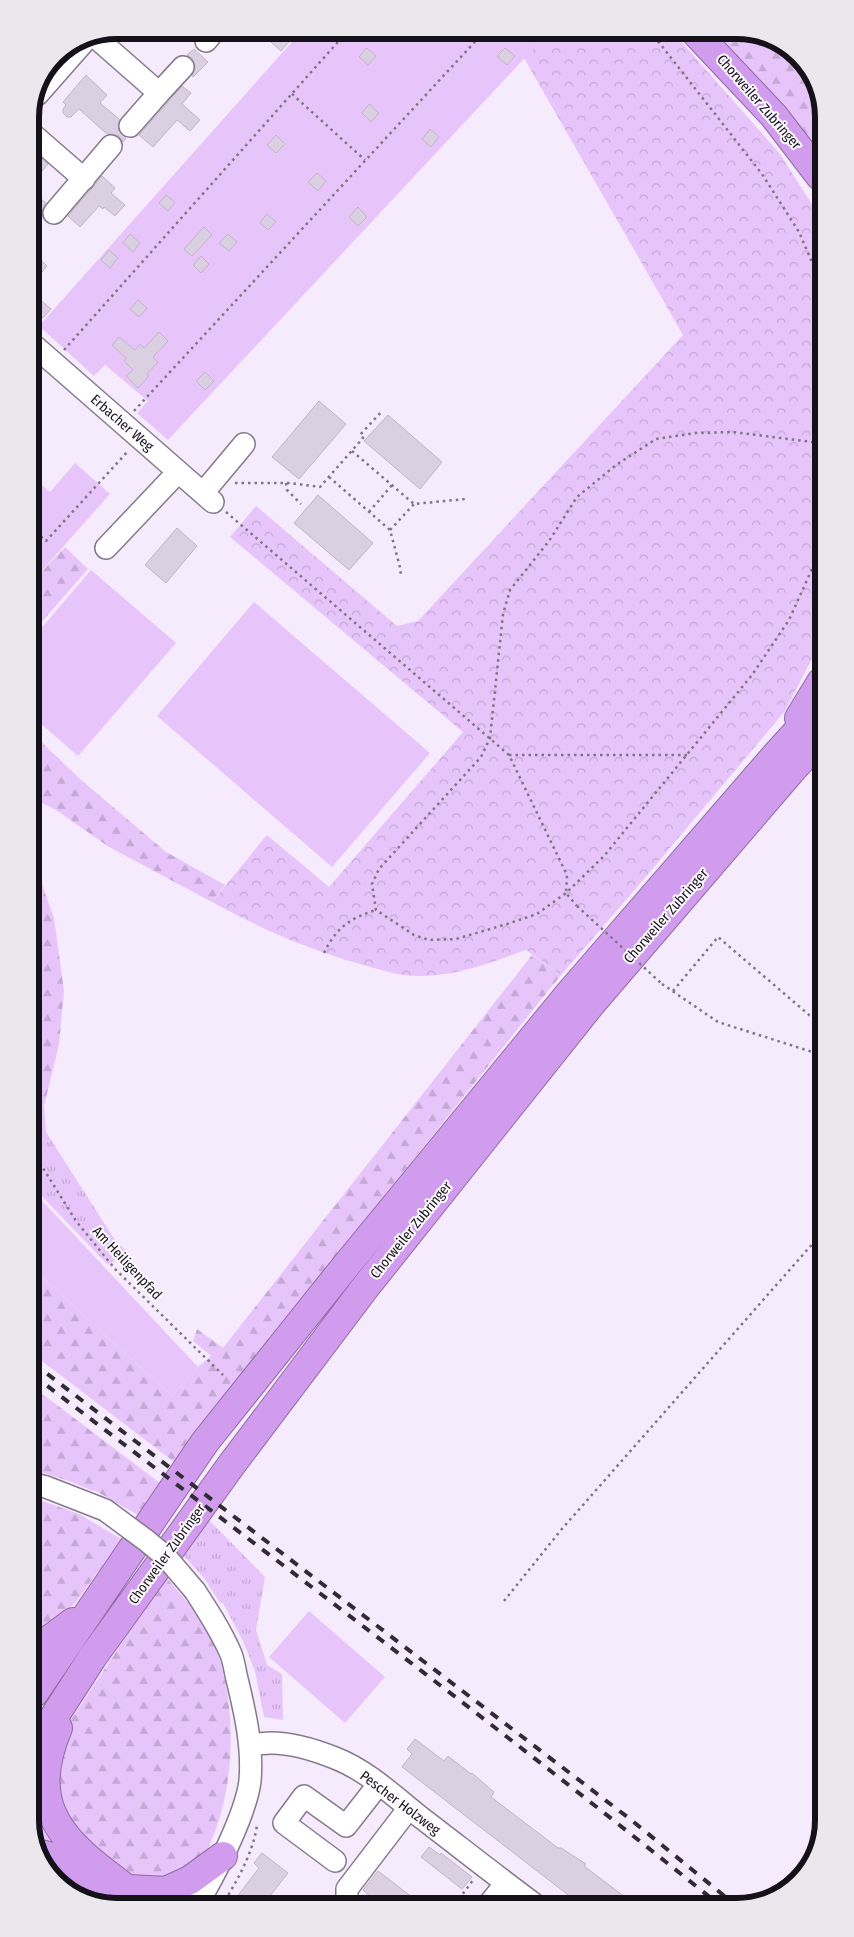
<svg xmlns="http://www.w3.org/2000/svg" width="854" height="1937" font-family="'Fira Sans Condensed',sans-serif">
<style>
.grass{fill:url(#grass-tufts)}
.forest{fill:url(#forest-firs)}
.park{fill:url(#park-crowns)}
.garden{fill:#e7c5fa}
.building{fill:#dbcfe2;stroke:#c1b5c8}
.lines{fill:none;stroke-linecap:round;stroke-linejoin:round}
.minor-casing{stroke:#857a8c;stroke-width:24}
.highway-casing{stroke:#8f6ba3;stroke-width:30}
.path{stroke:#7e7682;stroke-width:2.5;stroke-dasharray:2.5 4;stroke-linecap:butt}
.minor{stroke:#fff;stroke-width:21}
.highway{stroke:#d19cee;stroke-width:28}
.rail{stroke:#312c34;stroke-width:4;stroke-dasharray:9 9;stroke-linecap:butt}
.minor-bridge-casing{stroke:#857a8c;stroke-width:24;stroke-linecap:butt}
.path-bridge{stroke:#7e7682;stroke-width:2.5;stroke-dasharray:2.5 4;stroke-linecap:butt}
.minor-bridge{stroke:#fff;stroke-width:21}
.labels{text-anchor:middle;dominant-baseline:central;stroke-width:4;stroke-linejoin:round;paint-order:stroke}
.street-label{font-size:14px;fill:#151118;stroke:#fdfbff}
.rim{fill:none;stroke:#151118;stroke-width:6}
</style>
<defs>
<pattern id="grass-tufts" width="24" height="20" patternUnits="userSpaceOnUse" patternTransform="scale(1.25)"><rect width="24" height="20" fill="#e7c5fa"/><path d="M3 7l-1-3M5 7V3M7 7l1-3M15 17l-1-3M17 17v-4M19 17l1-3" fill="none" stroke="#c5a8d6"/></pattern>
<pattern id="forest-firs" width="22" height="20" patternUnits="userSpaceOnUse" patternTransform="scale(1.25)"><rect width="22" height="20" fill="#e7c5fa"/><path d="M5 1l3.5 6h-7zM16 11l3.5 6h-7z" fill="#c5a8d6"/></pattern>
<pattern id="park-crowns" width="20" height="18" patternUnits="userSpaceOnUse" patternTransform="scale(1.25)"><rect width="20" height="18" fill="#e7c5fa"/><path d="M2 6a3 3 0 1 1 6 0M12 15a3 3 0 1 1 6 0" fill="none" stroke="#c5a8d6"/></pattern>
</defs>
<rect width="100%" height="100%" fill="#f6eafd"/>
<path class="grass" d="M33,1104L44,1106L46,1132L113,1237L127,1252L108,1265L33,1187Z
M207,1518L265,1577L256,1630L267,1665L282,1674L283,1720L264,1717L255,1671L243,1641L223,1603H220L204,1578L182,1554Z
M34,1757L57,1851L35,1848Z"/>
<path class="forest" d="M744,30L790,48L819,88L820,160L704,31Z
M65,547L88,569L32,633L31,583Z
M32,733L80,779L166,852L225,885L212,902L109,847L56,810L32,798Z
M32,856L54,918L64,991L59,1044L44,1106L33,1104Z
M532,955L561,975L204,1421L174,1462L33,1354V1269L172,1396L198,1367L211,1356L193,1341L197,1329L223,1348Z
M33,1387L160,1483L138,1515L94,1490L93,1491L69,1481L34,1470Z
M34,1498L79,1514L121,1539L77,1601L34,1646Z
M166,1577L187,1602L190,1598C197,1609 204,1620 209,1632C239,1694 238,1790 206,1852C201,1860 193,1868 187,1876L133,1882L55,1811L60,1736Z
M47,1866L72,1877L110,1907L64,1889Z"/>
<path class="park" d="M672,31L780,154L820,217L821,641L785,711L638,886L561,975L526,950C492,962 460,975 423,976C404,977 385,971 367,966C310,950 263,930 212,902L267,835L329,887L463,732L230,537L256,506L397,626L418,621L683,335L524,58L549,32Z"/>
<path class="garden" d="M549,32L168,440L137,413L148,401L105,365L94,376L39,326L299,34Z
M75,463L110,494L31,583V476L50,492Z
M91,570L176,643L78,756L32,716V639Z
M254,602L430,753L332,867L157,716Z
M33,1191L198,1367L172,1396L33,1269Z
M309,1611L385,1677L345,1723L269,1657Z"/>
<path class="building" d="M296,34L281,51L263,35H288Z
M367,48L376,56L368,65L359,57Z
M505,48L515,56L507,65L497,56Z
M194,49L208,62L193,77L192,76L195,70V64L192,58L187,55Z
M86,75L107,95L100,103L120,120L118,130L126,138L123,142L119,136L113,134H107L79,109L71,117H67L63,113V109L66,105L63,102Z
M182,86L191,93L182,104L200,120L190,131L177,120L153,147L139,135Z
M369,104L379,113L371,122L362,113Z
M430,129L439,137L431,147L422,139Z
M276,135L285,144L276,153L267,145Z
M30,149L48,164L39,175L36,173L30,180Z
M317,173L326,181L318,191L308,182Z
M102,176L115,188L111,193L125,205L115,216L104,207L103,209L99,206L80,227L68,216Z
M166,195L175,202L168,211L159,203Z
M41,199L46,203L42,211L44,219L30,208V205Z
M358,207L367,217L358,226L349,217Z
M267,214L276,222L268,230L260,223Z
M204,227L212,235L192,256L184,249Z
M130,234L140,243L133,252L123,243Z
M228,234L237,242L229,251L219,243Z
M109,250L118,258L110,268L101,260Z
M201,256L209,264L201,273L193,265Z
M38,257L47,266L31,285V266Z
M31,292L51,309L43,318L31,308Z
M138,300L147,308L139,317L130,309Z
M159,332L168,341L153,357L158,362L147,374L149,376L138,388L126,376L133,370L124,361L126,358L112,345L119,337L135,350L140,344L144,348Z
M205,372L214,381L205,390L196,381Z
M319,401L346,424L299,479L272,457Z
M388,415L442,462L420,489L364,441Z
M318,495L373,543L349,570L294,523Z
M177,528L197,546L166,583L145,565Z
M415,1739L444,1761L448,1756L471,1774L472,1773L494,1792L491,1797L558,1848H561L586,1864L584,1866L633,1903L580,1904L402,1767L412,1754L407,1749Z
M429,1847L440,1855L441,1853L472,1877L462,1889L421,1857Z
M262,1853L288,1873L262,1906H230L259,1868L254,1863Z
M378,1871L408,1894L422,1905H380L363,1890Z"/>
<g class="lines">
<g class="minor-casing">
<path id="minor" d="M94,36L159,93L183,67
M206,41L211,35
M38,94L89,36
M130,126L159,93
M30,132L84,179
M54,213L111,146
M31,343L213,502
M203,493L244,444
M106,548L178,472
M34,1484L46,1487L105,1510
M195,1591C208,1611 221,1631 231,1654C234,1662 235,1671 237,1679C245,1712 253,1747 250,1781C246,1814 214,1877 196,1906
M250,1746C275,1738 310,1748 335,1758C366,1770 393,1795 419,1816C457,1845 495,1875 534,1904
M335,1861L284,1823L304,1796L346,1826L378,1785
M489,1904L506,1883
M347,1905V1889L409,1808"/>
</g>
<g class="highway-casing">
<path id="highway" d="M694,31L774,116L820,176
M799,718L821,682
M34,1651L73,1622
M34,1693L205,1442L340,1273L569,994L776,755L821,706
M58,1728C17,1825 85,1854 150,1907
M34,1748L92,1658L232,1464L364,1289L591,1004L791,771L821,738
M38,1854C57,1854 83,1876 98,1886
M129,1889L166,1891L190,1880L223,1856"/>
</g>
<path class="path" d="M650,31L762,174L799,232L820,281
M292,94L365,160
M64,350L345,34
M134,411L483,33
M820,443L733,432L695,433L656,439L616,465L577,497L549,541L510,590L503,614L490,738L481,757L379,869L372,884L376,910L414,935L429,940L456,939L507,924L537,914L566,893L604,856L752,675L789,620L821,549
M352,451L414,504L466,499
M329,477L390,530L401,571L400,575
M235,483H290L320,487L363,438L360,435L382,411
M286,483L287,490L301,504
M226,512L509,755L567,875L566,893L577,906
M369,512L392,485
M31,528L46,541L129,450
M390,530L414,504
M509,755H687
M324,953C336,928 350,918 376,910
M662,984L718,1022L822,1055
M673,991L718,937L822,1026
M33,1152L76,1221L115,1269L223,1375
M504,1601L561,1530L822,1233
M455,1904L474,1879
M222,1906C236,1882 253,1854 257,1825"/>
<use href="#minor" class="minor"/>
<use href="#highway" class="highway"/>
<path class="rail" d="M33,1363L630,1819L733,1903
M33,1375C262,1550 493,1722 717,1903"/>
<g class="minor-bridge-casing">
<path id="minor-bridge" d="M105,1510L147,1541L166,1557L195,1591"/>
</g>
<path class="path-bridge" d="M577,906L662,984"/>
<use href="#minor-bridge" class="minor-bridge"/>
</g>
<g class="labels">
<g class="street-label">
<text transform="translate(759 102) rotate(49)">Chorweiler Zubringer</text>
<text transform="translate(122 423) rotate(41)">Erbacher Weg</text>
<text transform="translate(666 916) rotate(-49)">Chorweiler Zubringer</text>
<text transform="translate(411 1230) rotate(-51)">Chorweiler Zubringer</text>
<text transform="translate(127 1263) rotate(47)">Am Heiligenpfad</text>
<text transform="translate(167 1554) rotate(-54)">Chorweiler Zubringer</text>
<text transform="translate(400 1803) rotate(37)">Pescher Holzweg</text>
</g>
</g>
<path d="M0 0H854V1937H0ZM117 39H737A78 78 0 0 1 815 117V1820A78 78 0 0 1 737 1898H117A78 78 0 0 1 39 1820V117A78 78 0 0 1 117 39Z" fill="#eae8ed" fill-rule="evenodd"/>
<path class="rim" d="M117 39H737A78 78 0 0 1 815 117V1820A78 78 0 0 1 737 1898H117A78 78 0 0 1 39 1820V117A78 78 0 0 1 117 39Z"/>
</svg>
